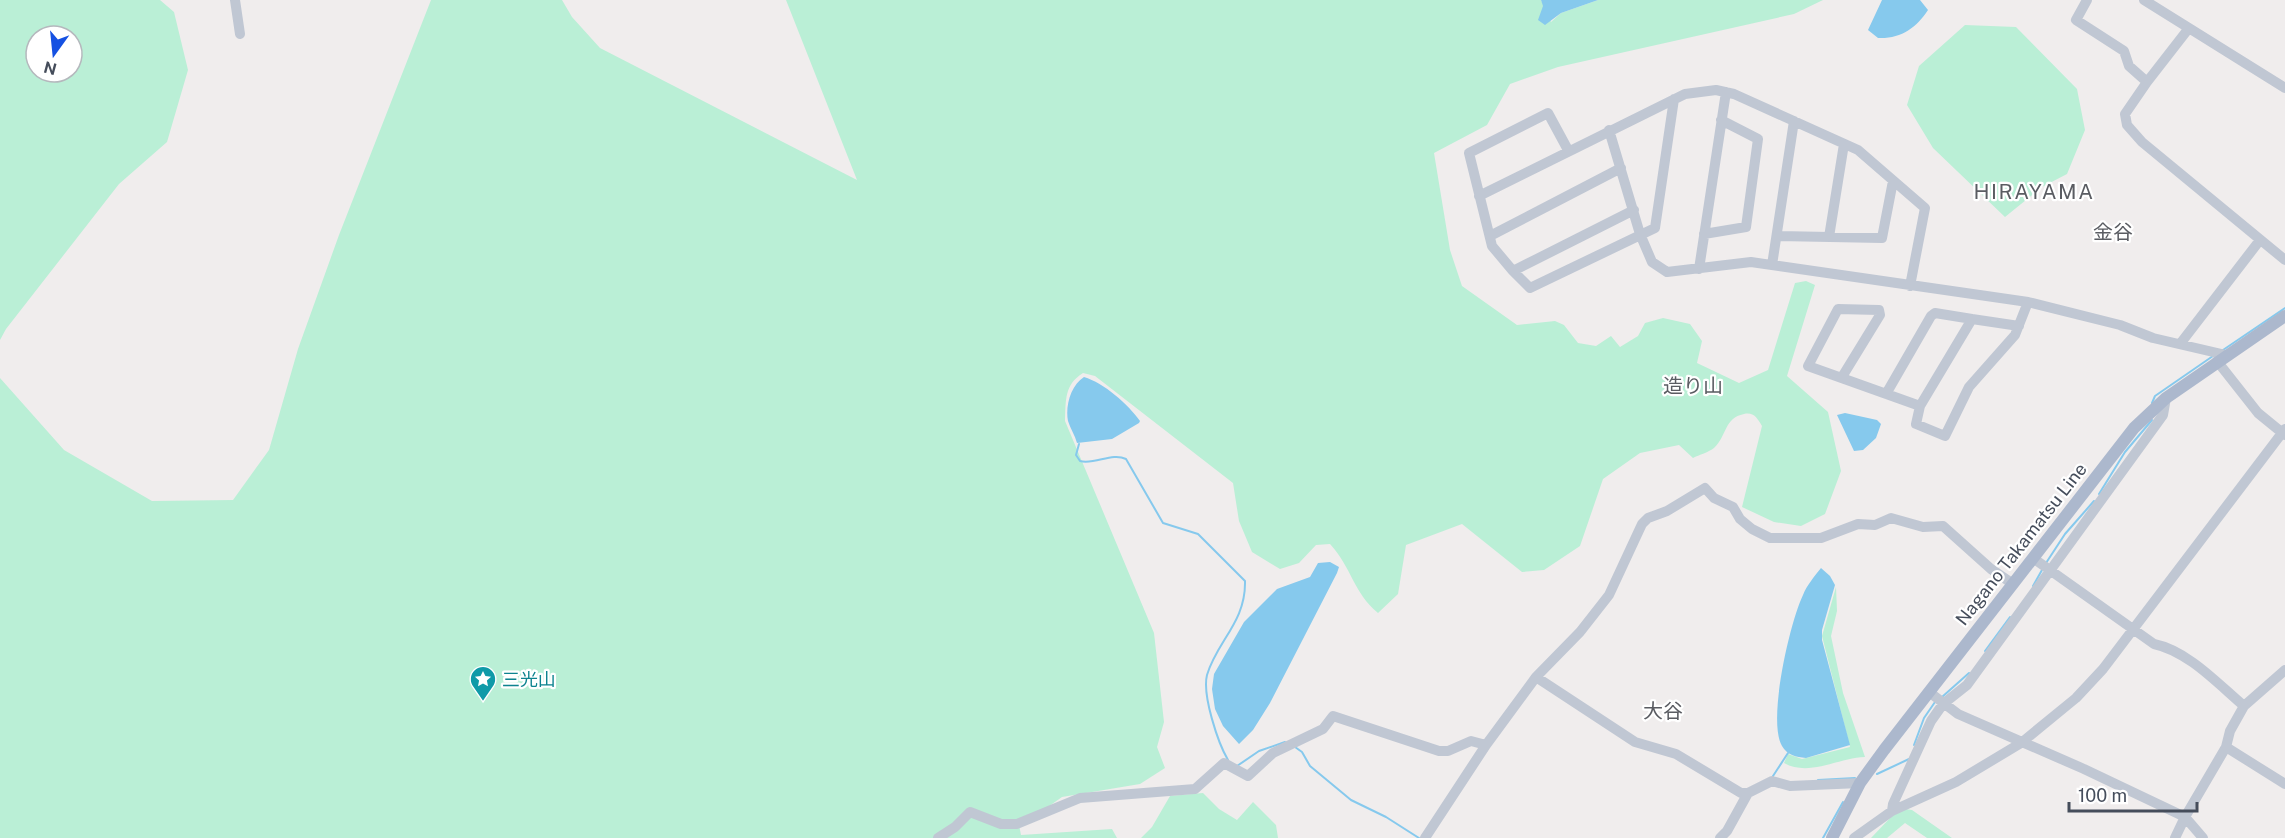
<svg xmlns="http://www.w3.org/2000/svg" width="2285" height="838" font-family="'Public Sans','Noto Sans JP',sans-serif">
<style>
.green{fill:#baefd6;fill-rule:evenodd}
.water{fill:#86c9ed}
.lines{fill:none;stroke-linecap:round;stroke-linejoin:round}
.stream{stroke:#86c9ed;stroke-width:2}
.minor{stroke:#c0c7d3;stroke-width:10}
.major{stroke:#acb8cd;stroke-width:12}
.labels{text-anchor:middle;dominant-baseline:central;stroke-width:4.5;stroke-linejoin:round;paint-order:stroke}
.street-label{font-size:18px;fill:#454d5b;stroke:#fff}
.culture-label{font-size:18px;fill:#0d838f;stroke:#fff;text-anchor:start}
.neighbourhood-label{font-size:20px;fill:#5a5c62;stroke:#fff}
.quarter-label{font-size:21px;letter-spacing:1.5px;fill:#5a5c62;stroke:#fff}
</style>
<rect width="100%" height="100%" fill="#f0eded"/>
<path class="green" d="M0,0H160L174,12L188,70L167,142L119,184L6,329L0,340ZM36,36H72V72H36Z
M431,0H562L572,17L600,48L857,180L786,0H1541L1551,22L1561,13L1598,0H1823L1794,14L1558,67L1510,84L1487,125L1434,153L1450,250L1462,286L1517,325L1555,321L1564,325L1578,343L1596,346L1611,336L1620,347L1638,336L1645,323L1663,318L1690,324L1702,341L1697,363L1739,383L1768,370L1795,283L1806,281L1815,285L1787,376L1828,412L1841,471L1825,514L1801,526L1774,522L1742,507L1762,426C1757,418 1754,412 1744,414C1724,418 1727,436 1714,448C1709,452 1699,455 1693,458L1679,445L1640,453L1603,479L1580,546L1544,570L1522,572L1462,524L1406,545L1398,594L1378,613C1353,592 1352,568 1330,544L1316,545L1299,563L1280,569L1252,552L1239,521L1233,483L1095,376L1083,373C1064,385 1066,400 1065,421L1154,633L1164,722L1157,747L1165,768L1140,784L1062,797L1045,809L1018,820L1021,835L1112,829L1117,838H0V378L64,450L152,501L233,500L269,450L298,349L339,235Z
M1965,25L2016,27L2077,89L2085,130L2067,174L2042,187L2005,217L1933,148L1907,105L1919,66Z
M1836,587L1837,611L1831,636L1843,693L1865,757C1838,758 1809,777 1784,763L1788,754L1802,759L1850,747L1822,636Z
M1203,793L1219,809L1237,820L1253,802L1276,825L1278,838H1141L1152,827L1170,796Z
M1905,809L1912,810L1952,838H1927L1905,823L1887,838H1871L1892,816Z"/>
<path class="water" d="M1541,0H1598L1561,13L1545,25L1538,20L1543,6Z
M1882,0H1920L1928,10C1916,28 1901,39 1878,38L1868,30Z
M1084,377C1104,383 1128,404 1140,421L1139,423L1112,439L1077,443C1075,435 1070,428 1068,421C1065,406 1071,385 1084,377Z
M1845,413L1877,420L1881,424L1876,438L1863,450L1854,451L1837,415Z
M1330,562L1339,567L1337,573L1270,703L1253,730L1239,744L1223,726L1215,709L1212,689L1214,674L1244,622L1277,589L1310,577L1318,563Z
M1821,568L1830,576L1835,585L1822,630V640L1850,745L1806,758C1796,757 1787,755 1782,746C1767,721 1790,622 1803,595C1807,585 1814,577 1821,568Z"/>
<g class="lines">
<path class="stream" d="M2223,350L2285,308
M2152,403L2155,396L2213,356
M1079,444L1076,455L1080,461C1095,465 1112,452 1126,459L1163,523L1198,534L1245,581C1246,622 1217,641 1207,675C1202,695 1218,743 1228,760
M2099,494L2125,452L2152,420
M2046,563L2065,534L2094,501
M2033,586L2042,570
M1985,651L2010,617
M1942,697L1969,673
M1914,745L1924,718L1935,702
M1295,747L1302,752L1310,766L1351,800L1386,817L1419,838
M1237,766L1259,751L1285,742
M1877,774L1909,759
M1773,776L1788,753
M1818,780L1855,778
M1823,838L1843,802"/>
<path class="minor" d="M235,0L240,34
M2087,0L2076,20L2124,51L2129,66L2147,82L2125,114L2127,125L2142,142L2285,260
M2144,0L2285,88
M2147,82L2189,28
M1609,130L1640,234L1652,262L1667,272L1751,262L2028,302L2120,325L2153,338L2226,355
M1568,150L1548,113L1469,153L1492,246L1513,271L1634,210
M1479,196L1685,94L1716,90L1734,94L1858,150L1925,208L1910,286
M1704,234L1746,227L1758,139L1721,120
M1490,236L1621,168
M1777,236L1882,238L1893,181
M1829,237L1844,144
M1772,265L1794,121
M1699,269L1726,92
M1513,271L1530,288L1655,228L1674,99
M2019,326L1972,319L1920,406L1916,424L1945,436L1969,387L2015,335L2028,302
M2180,344L2260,240
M2217,361L2258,413L2285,435
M1842,377L1880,315L1879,310L1838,309L1808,366L1920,406
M1886,394L1931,316L1935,313L1972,319
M2033,558L2154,644C2188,651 2218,684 2244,706
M1536,677L1635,742L1676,754L1741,793H1748L1772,781L1790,786L1860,783
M1929,692L1958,714L2084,769L2185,817L2226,747L2230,731L2244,706L2285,670
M2226,747L2285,784
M1892,811L1893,804L1931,721L1943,704L1967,685L2163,415L2166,398
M938,838L955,827L970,812L1001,824H1017L1080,798L1195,789L1224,763L1248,776L1273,753L1323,729L1333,716L1439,751H1448L1471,741L1486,745
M1425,838L1486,745L1536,677L1580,632L1609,595L1642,524L1648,518L1667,511L1705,488L1714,498L1733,507L1740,519L1752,529L1770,538H1821L1858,524L1875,525L1891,518L1923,527L1943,526L1991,569L2013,584
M1720,838L1727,831L1748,793
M1854,838L1892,811L1956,782L2021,743L2076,698L2103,669L2285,429
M2175,838L2185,817L2203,838"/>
<path class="major" d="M1832,838L1860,783L1884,750L2134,428L2166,398L2285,316"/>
</g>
<defs>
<g id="sight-pin" transform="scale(1.35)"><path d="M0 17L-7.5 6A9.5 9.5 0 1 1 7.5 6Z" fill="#0f9aa8" stroke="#fff"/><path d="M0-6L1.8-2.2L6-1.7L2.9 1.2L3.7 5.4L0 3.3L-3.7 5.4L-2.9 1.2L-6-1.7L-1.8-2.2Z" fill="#fff"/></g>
</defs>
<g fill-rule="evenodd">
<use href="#sight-pin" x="483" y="679"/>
</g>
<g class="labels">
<g class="street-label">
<text transform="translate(2021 544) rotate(-52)">Nagano Takamatsu Line</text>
</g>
<g class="culture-label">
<text x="502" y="679">三光山</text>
</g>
<g class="neighbourhood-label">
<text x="2113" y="232">金谷</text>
<text x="1693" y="386">造り山</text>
<text x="1663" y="711">大谷</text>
</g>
<g class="quarter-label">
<text x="2034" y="191">HIRAYAMA</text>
</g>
</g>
<g transform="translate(54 54) rotate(195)"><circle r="28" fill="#ffffff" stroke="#b5b8bd" stroke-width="1.5"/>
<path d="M0-4.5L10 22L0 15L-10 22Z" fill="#1551e2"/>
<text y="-9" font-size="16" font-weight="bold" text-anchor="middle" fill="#454d5b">N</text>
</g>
<path d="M2069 802v9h128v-9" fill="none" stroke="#454d5b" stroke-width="3"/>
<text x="2078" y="802" font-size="18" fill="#454d5b" stroke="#ffffff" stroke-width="4.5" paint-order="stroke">100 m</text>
</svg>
